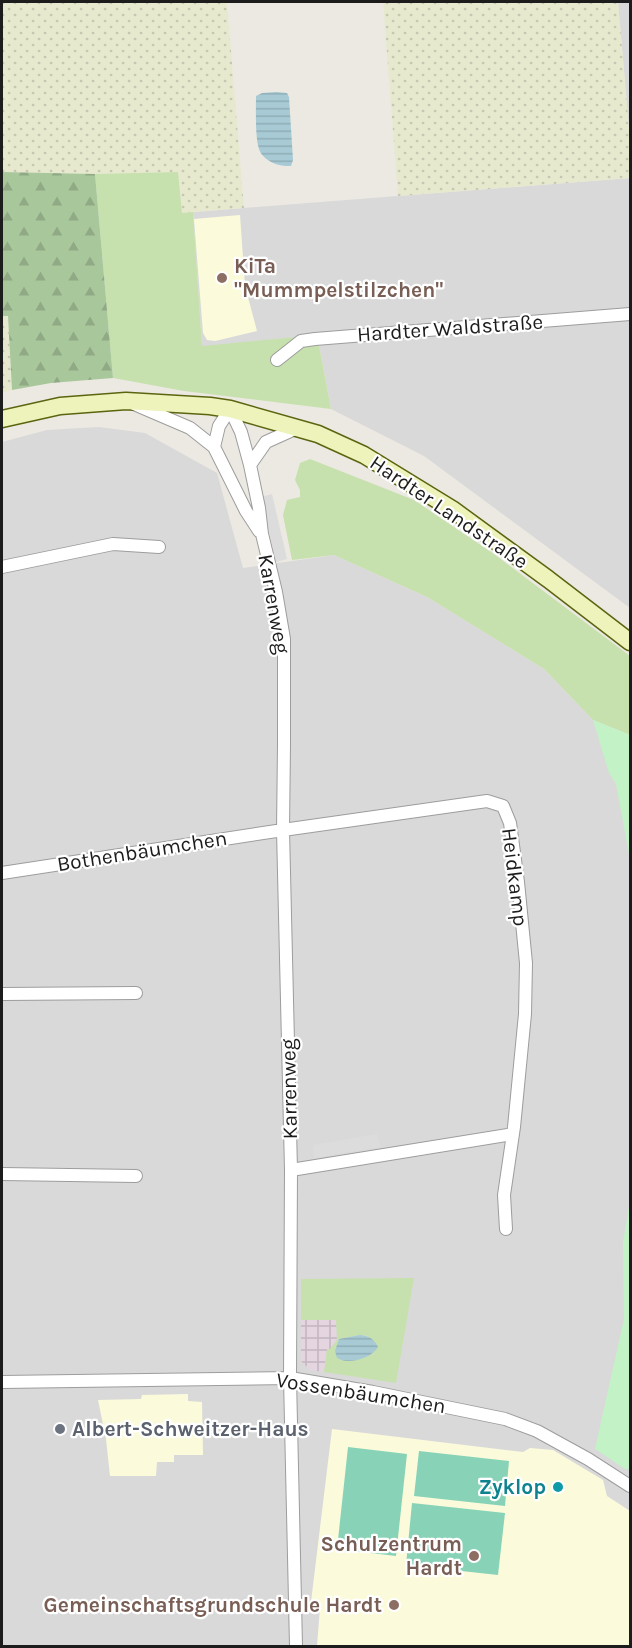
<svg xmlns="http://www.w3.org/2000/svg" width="632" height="1648" font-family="Karla,sans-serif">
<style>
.residential{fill:#dad9d9}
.industrial{fill:url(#industrial-grid)}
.education{fill:#fbfbdc}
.farmland{fill:url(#farmland-dots)}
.grass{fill:#c6e1ad;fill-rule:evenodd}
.forest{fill:url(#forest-firs)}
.park{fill:#c3f2c7}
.pitch{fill:#88d3b7}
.parking{fill:#dcdcdc}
.water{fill:url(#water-rules)}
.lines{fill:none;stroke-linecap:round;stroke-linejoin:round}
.street-casing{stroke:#9d9d9d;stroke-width:14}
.secondary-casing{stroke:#5b6510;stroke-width:19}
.street{stroke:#fff;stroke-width:12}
.secondary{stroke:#eef2bb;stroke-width:16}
.education-dot{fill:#8d6e63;stroke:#fff;stroke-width:2}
.worship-dot{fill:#6b7280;stroke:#fff;stroke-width:2}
.culture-dot{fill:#0f9aa8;stroke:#fff;stroke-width:2}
.labels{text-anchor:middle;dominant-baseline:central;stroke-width:4.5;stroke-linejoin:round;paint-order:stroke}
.education-label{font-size:21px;font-weight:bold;fill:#785e54;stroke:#fff;text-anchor:end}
.street-label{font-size:21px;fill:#1c1c1c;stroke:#fff}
.worship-label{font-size:21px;font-weight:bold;fill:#5b616d;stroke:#fff;text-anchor:start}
.culture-label{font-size:21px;font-weight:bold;fill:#0d838f;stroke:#fff;text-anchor:end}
</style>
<defs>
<pattern id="industrial-grid" width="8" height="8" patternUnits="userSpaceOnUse" patternTransform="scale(1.5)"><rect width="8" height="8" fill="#e4d5e1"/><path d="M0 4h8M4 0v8" fill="none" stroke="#c3b6c0"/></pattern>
<pattern id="farmland-dots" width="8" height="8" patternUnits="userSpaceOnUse" patternTransform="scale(1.5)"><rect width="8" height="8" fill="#e7e9cf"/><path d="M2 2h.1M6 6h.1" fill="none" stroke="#c6c7b1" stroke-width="1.8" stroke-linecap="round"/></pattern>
<pattern id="forest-firs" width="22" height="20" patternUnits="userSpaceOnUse" patternTransform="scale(1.5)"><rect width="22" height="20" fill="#a8c79b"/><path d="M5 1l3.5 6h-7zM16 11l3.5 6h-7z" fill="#90aa85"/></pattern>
<pattern id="water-rules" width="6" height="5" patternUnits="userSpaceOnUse" patternTransform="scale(1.5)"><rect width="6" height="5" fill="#a7cad5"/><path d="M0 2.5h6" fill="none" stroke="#8fadb6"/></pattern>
</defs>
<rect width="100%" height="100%" fill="#ece9e2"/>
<path class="residential" d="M618,2H630V140Z
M630,178V608L424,456L331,409L317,335L202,347L193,212Z
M99,427L145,433L217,473L243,568L334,555L427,597L544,669L593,720L630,767V1646H2V442L47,430Z"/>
<path class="industrial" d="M301,1320H336L337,1340L330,1349L327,1350L324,1372L310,1370L301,1361Z"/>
<path class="education" d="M240,215L245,286L257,331L215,341L207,340L203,333L194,219Z
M188,1394V1401L202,1402L203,1455H174V1462H157L156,1476H110L106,1439L98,1400L141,1399L142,1395Z
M332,1429L523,1452L530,1448L553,1450L603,1480L607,1496L630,1511V1646H317L320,1608L311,1602Z"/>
<path class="farmland" d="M2,2H227L244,208L182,213L178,172L95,174L2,172Z
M383,2H618L630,140V178L398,196Z
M8,315L12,390L2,393V316Z"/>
<path class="grass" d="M178,172L182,213L193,212L202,346L317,335L331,409L184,391L113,378L95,174Z
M310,459L414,500L494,554L630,656V735L593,720L544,669L427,597L334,555L292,560L283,515L287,500L300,497V490L295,480L300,463Z
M414,1278L396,1383L324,1372L327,1349H330L337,1340L336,1320H301V1279ZM361,1335L368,1336L373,1354L360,1359L339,1339Z"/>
<path class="forest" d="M2,172L95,174L113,378L51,383L12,390L8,316H2Z"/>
<path class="park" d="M593,720L630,735V860L616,784L609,773Z
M630,1201V1469H625L595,1449L624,1319L623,1242Z"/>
<path class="pitch" d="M348,1447L407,1454L396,1556L337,1549Z
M419,1451L509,1461L505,1506L414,1496Z
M412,1503L505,1513L498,1575L406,1565Z"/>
<path class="parking" d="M272,494L287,559L276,562L261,497Z
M377,1134L381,1147L314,1158L313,1145Z"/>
<path class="water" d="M276,92L287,93L289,97L293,160L291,166C279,167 263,161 259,149C255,137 256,109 256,96L262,93Z
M360,1335C370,1336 374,1339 378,1347C373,1356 357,1362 347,1361C343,1361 340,1359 337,1358L335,1351L339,1339Z"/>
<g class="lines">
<g class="street-casing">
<path id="street" d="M277,360L301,341L315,339L630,314
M134,404L190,428L214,447L246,511L259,531
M230,409L241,432L250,465L259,508L262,534L276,592L284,639V745L283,830L291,1170L290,1378L296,1646
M214,447L219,426L230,409
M250,465L266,442L297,428
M2,567L113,544L159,547
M2,873L283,830L487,801L503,806L510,823L518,882L526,963L525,1014L514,1127L504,1195L506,1229
M2,994L136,993
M291,1170L513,1134
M2,1174L136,1176
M2,1382L290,1378L373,1392L505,1419L537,1431L588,1459L630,1486"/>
</g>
<g class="secondary-casing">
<path id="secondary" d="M2,419L60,406L126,401L210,406L230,409L318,434L364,455L452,509L548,579L630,642"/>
</g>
<use href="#street" class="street"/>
<use href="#secondary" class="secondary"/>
</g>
<g class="education-dot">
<circle cx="222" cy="278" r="6"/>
<circle cx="474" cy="1556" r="6"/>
<circle cx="394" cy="1605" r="6"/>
</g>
<circle class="worship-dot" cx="60" cy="1429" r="6"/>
<circle class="culture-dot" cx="558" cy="1487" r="6"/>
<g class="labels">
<g class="education-label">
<text x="234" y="266" text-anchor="start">KiTa<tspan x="234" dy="24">"Mummpelstilzchen"</tspan></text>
<text x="462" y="1544">Schulzentrum<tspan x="462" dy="24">Hardt</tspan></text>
<text x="382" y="1605">Gemeinschaftsgrundschule Hardt</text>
</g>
<g class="street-label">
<text transform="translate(450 328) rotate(-4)">Hardter Waldstraße</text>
<text transform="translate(449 512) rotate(34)">Hardter Landstraße</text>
<text transform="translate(274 604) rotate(80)">Karrenweg</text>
<text transform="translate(142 851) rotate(-9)">Bothenbäumchen</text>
<text transform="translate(515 877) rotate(83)">Heidkamp</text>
<text transform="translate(289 1089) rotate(-91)">Karrenweg</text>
<text transform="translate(361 1393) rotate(9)">Vossenbäumchen</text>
</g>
<g class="worship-label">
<text x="72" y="1429">Albert-Schweitzer-Haus</text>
</g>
<g class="culture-label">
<text x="546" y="1487">Zyklop</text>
</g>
</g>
<rect width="632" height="1648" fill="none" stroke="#1c1c1c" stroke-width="6"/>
</svg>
